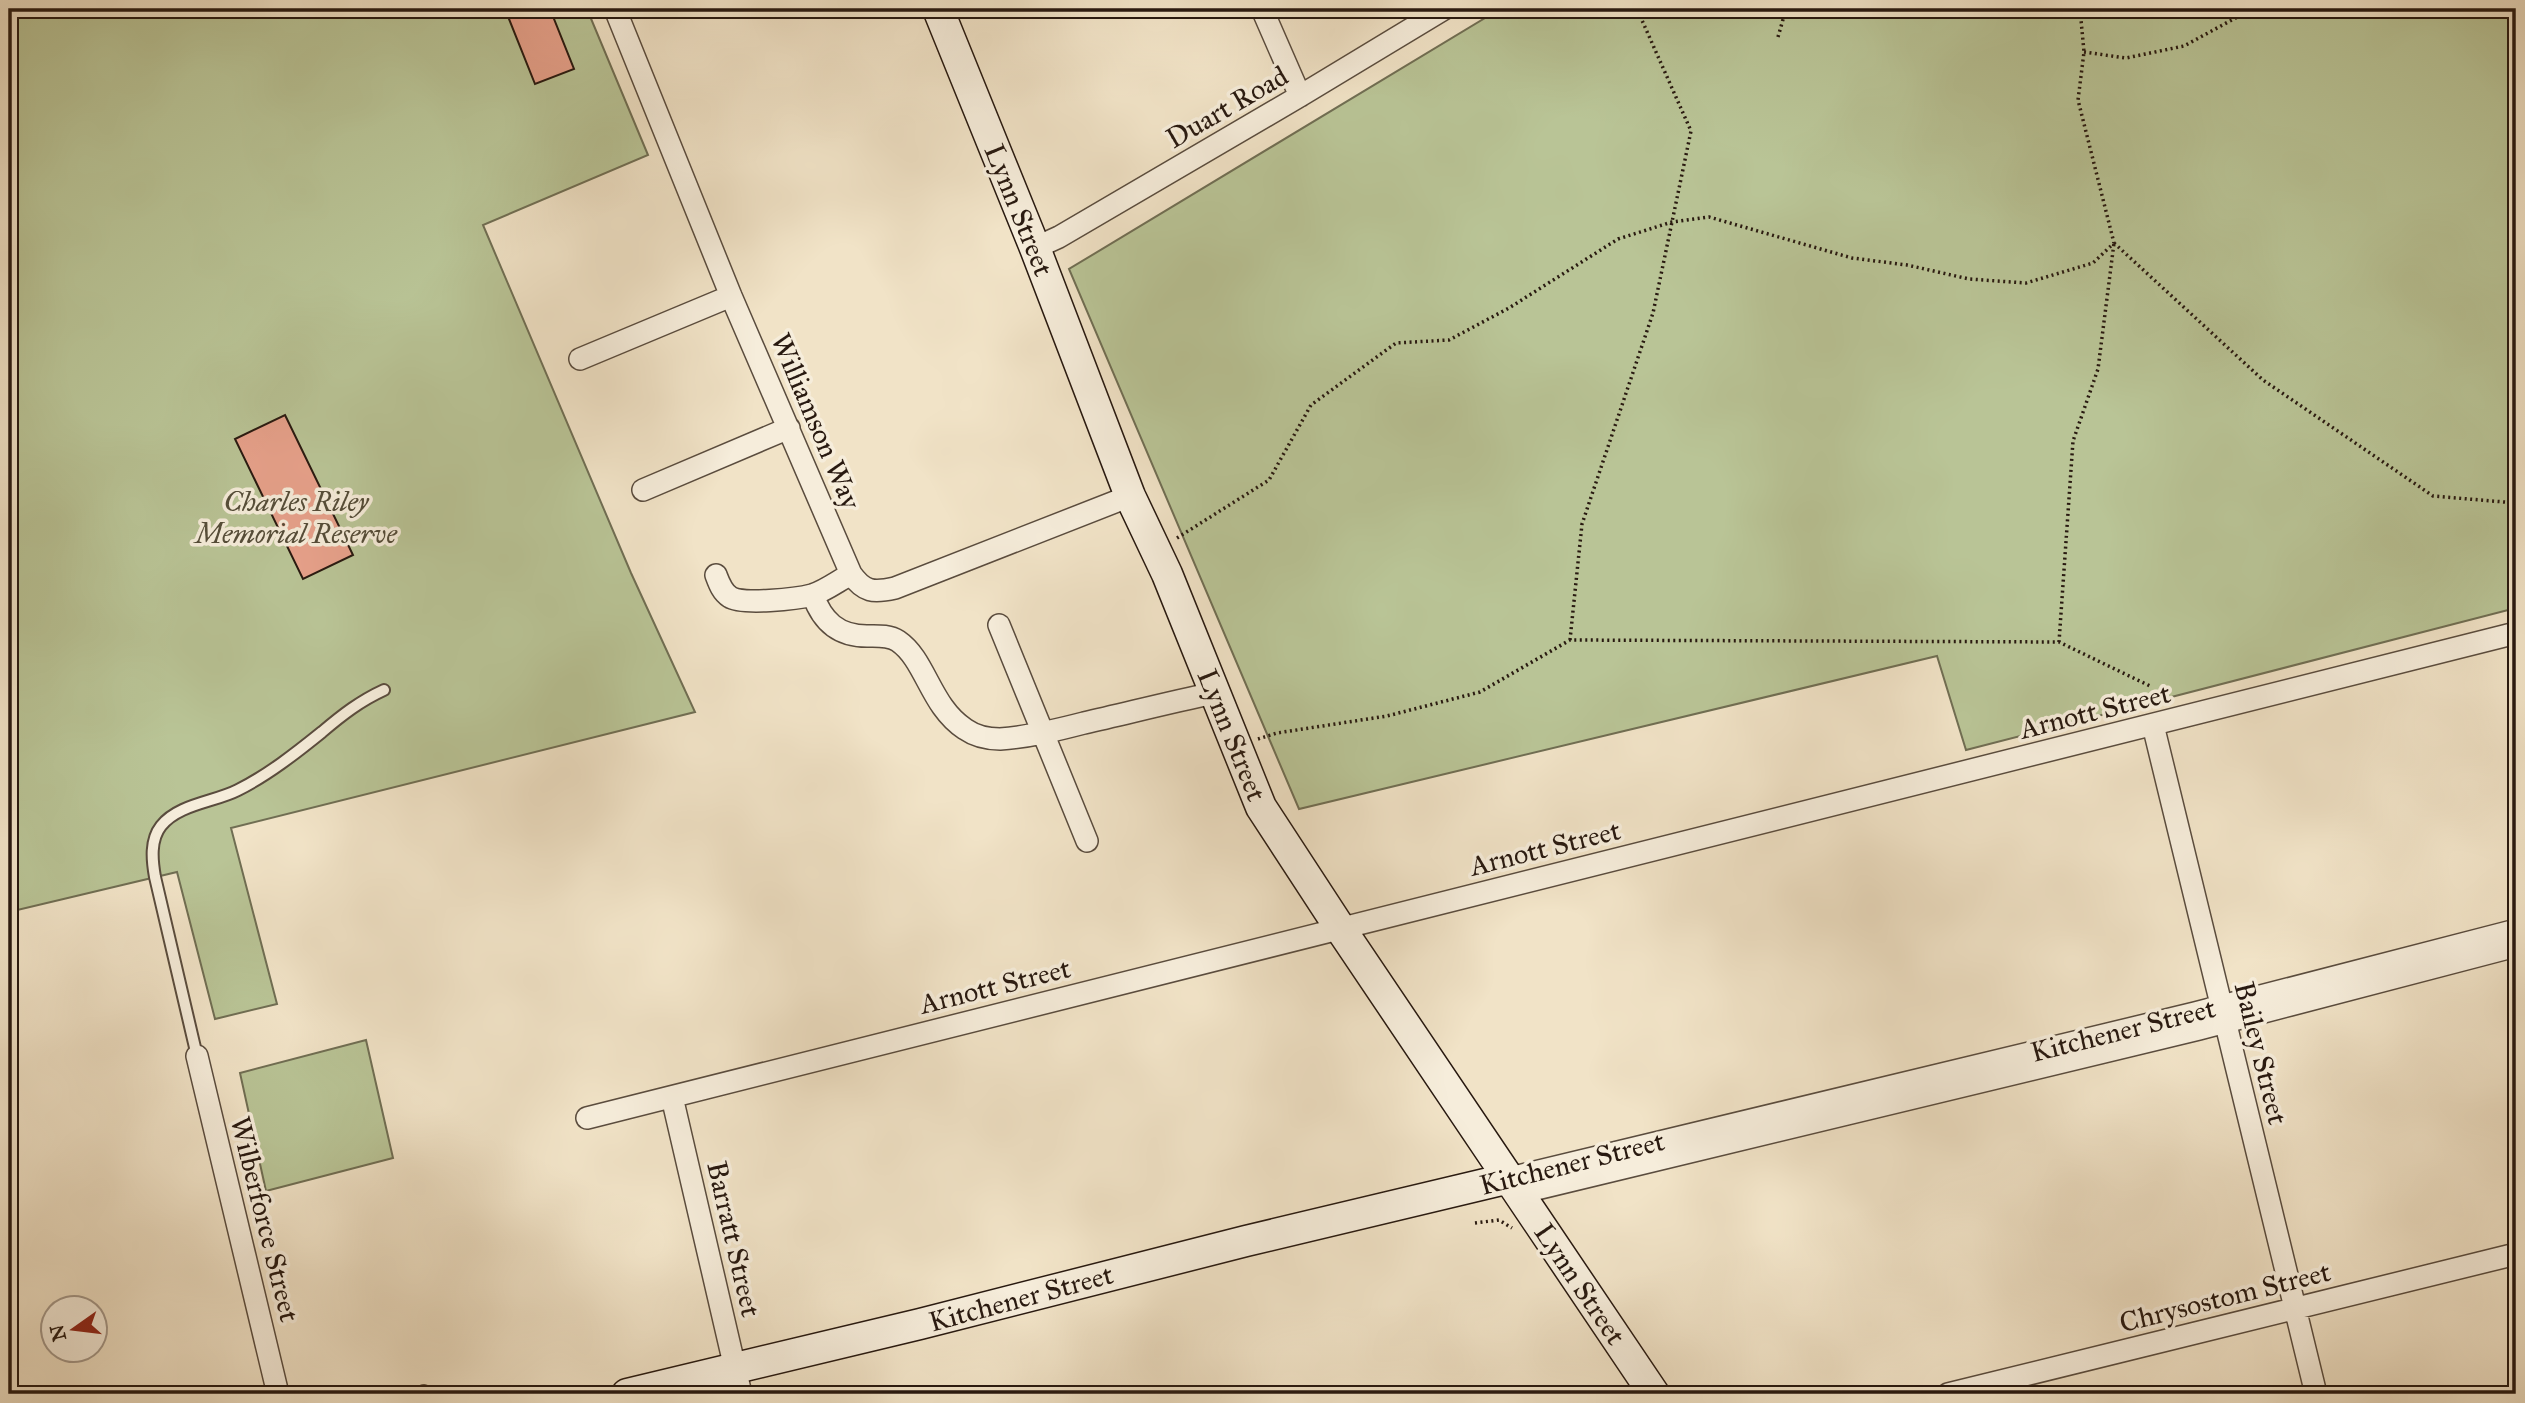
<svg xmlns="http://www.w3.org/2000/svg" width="2525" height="1403" font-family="'IM FELL Great Primer',serif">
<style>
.green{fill:#b9c496;stroke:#706e53;stroke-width:2}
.building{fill:#e7a18b;stroke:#281910;stroke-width:2}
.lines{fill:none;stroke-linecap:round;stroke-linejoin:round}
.lane-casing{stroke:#5a4c3e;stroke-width:14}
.street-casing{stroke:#5a4c3e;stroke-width:24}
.secondary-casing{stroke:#281910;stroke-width:33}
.path{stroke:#281910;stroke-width:3.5;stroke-dasharray:2 3.5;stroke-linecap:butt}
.lane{stroke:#f6eddb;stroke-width:10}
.street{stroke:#f6eddb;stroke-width:21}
.secondary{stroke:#f6eddb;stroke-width:30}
.labels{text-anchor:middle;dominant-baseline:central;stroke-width:7;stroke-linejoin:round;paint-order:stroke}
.street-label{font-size:28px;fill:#281910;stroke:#f6eddb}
.park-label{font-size:28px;font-style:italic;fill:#544c38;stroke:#f6eddb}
</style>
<rect width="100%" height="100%" fill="#f1e3c7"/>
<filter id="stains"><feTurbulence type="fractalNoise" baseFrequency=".00286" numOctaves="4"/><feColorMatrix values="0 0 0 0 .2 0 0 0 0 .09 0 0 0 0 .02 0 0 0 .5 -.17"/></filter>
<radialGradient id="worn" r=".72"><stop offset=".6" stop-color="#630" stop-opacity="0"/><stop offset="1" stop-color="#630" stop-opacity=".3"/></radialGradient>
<path class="green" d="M9,9H587L648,155L483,225L631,573L695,712L231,828L277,1004L215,1019L177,872L9,912Z
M1500,9H2516V608L1966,750L1937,656L1299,809L1069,269Z
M366,1040L393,1158L266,1191L240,1073Z"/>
<path class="building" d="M505,9H550L574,69L535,84Z
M285,415L353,555L303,579L235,439Z"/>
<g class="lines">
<g class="lane-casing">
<path id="lane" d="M197,1056L155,877C152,860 150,840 161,826C178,804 215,802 238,790C268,775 296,753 322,732C342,715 360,701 384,690
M415,1394L424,1391L430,1394"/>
</g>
<g class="street-casing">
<path id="street" d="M615,9L731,296L851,574C864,592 873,593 895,588L1130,496
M1262,9L1300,96
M1035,248L1059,237L1300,96L1444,9
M580,359L731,296
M643,490L789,428
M716,575C719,583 722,592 730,597C742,605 797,599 812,595C825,591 838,581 851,574
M813,595C822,621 838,636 867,636C877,636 889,635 898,641C926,660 930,706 965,729C975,736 989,739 1000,739C1029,737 1057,730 1084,723C1128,713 1171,702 1214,693
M999,625L1087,841
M2153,725L2316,1394
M197,1056L278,1394
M672,1097L741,1394
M587,1118L2516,633
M1510,1178L2195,1013L2516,930
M1520,1193L2199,1029L2516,946
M1948,1394L2516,1254"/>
</g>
<g class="secondary-casing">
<path id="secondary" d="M938,9L1035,248L1130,496L1167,574L1261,807L1340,928L1654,1394
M627,1394L920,1324L1246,1241L1510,1178"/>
</g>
<path class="path" d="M1778,37L1786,9
M2084,52L2126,58L2184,46L2252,9
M2114,243L2263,380L2433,496L2516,503
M1177,538L1269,480L1311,405L1396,343L1449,340L1509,308L1618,239L1672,222L1709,217L1852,258L1907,265L1969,279L2026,283L2093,263L2114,243L2078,100L2084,52L2080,9
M1570,640L1582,524L1653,313L1691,131L1637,9
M2059,642L2073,441L2098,369L2114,243
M1258,739L1277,733L1387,716L1480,692L1570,640L2059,642L2150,686
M1475,1223L1499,1220L1512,1228"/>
<use href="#lane" class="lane"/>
<use href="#street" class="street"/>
<use href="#secondary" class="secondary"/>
</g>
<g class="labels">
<g class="street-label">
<text transform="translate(1227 107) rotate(-30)">Duart Road</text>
<text transform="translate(1019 210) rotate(68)">Lynn Street</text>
<text transform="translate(816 421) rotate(67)">Williamson Way</text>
<text transform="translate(2095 711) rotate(-14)">Arnott Street</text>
<text transform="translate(1232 735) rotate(68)">Lynn Street</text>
<text transform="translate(1545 848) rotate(-14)">Arnott Street</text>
<text transform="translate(995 986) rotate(-14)">Arnott Street</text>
<text transform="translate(2123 1030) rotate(-14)">Kitchener Street</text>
<text transform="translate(2261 1053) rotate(76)">Bailey Street</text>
<text transform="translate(1572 1163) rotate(-14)">Kitchener Street</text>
<text transform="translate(265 1219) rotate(76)">Wilberforce Street</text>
<text transform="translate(734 1239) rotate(77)">Barratt Street</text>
<text transform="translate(1580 1284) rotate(56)">Lynn Street</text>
<text transform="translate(2225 1297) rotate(-14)">Chrysostom Street</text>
<text transform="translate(1021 1298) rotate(-15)">Kitchener Street</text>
</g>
<g class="park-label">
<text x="296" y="501">Charles Riley<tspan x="296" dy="32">Memorial Reserve</tspan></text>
</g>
</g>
<rect width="2525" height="1403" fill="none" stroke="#f1e3c7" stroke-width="35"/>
<rect x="10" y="10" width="2504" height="1382" fill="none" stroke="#281910" stroke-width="3.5"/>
<rect x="18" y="18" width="2490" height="1368" fill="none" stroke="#281910" stroke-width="2"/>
<g transform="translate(74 1329) rotate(256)"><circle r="33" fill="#f6eddb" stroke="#a4988a" stroke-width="2"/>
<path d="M0-5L12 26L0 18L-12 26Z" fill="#8f2418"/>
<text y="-10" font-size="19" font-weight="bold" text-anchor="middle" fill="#281910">N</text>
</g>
<rect width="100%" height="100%" filter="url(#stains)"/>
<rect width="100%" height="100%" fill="url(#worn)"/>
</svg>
